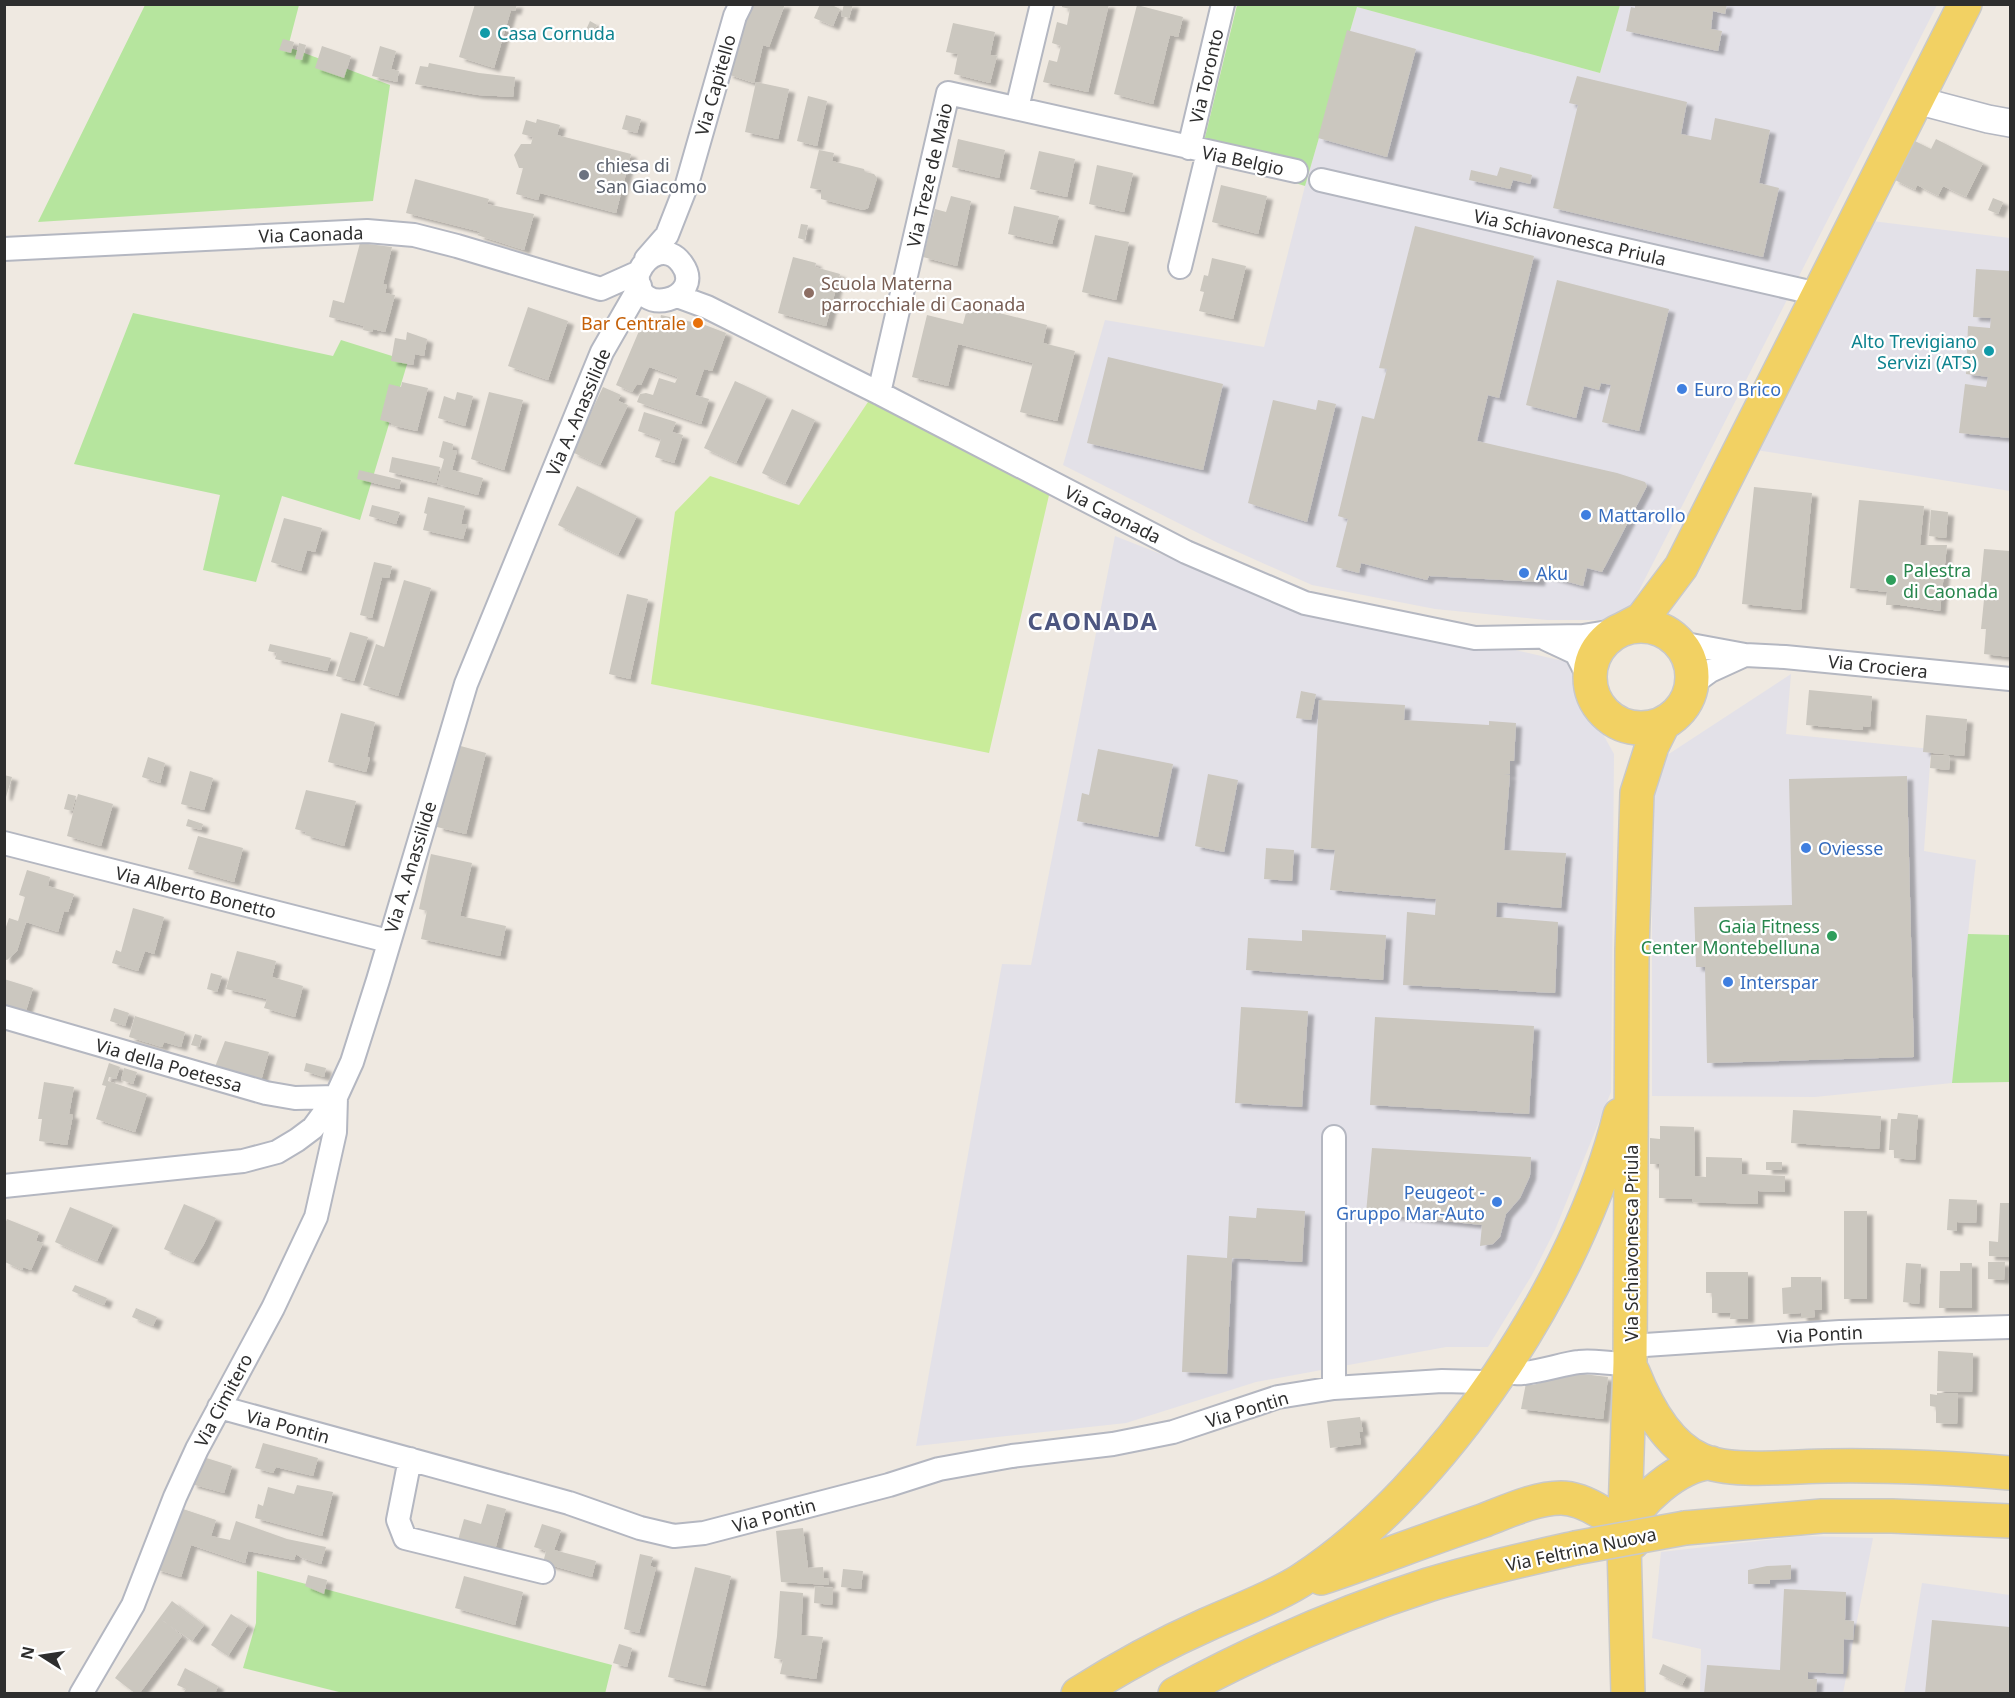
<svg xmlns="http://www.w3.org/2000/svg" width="2015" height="1698" font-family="'Noto Sans',sans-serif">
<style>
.industrial{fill:#e3e1e8}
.green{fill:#b6e59e}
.pitch{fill:#c9ec9a}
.building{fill:#cbc7bf;filter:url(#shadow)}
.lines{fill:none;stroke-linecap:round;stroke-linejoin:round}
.minor-casing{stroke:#b4b7c1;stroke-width:26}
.tertiary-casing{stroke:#b4b7c1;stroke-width:30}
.primary-casing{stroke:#c9c9c9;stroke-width:36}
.minor{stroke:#fff;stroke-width:22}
.tertiary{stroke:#fff;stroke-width:27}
.primary{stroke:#f2d163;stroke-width:33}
.primary-bridge-casing{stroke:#c9c9c9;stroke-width:36;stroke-linecap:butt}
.primary-bridge{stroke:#f2d163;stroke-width:33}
.culture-dot{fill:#0f9aa8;stroke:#fff;stroke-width:2}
.worship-dot{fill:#6b7280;stroke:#fff;stroke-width:2}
.education-dot{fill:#8d6e63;stroke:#fff;stroke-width:2}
.food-dot{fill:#e8710a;stroke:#fff;stroke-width:2}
.shop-dot{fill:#3f7fe0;stroke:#fff;stroke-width:2}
.leisure-dot{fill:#2e9e5b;stroke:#fff;stroke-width:2}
.labels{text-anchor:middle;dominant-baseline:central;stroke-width:4.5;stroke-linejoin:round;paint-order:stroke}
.culture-label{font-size:18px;fill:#0d838f;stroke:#fff;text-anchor:start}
.street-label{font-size:18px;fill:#2e2e2e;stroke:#fff}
.worship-label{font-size:18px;fill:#5b616d;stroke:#fff;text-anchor:start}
.education-label{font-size:18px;fill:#785e54;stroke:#fff;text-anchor:start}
.food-label{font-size:18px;fill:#c56008;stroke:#fff;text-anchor:end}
.shop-label{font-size:18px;fill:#366cbe;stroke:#fff;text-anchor:start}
.leisure-label{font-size:18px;fill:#27864d;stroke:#fff;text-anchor:start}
.district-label{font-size:24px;font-weight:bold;letter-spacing:1.5px;fill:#4d5680;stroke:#fff}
</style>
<defs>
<filter id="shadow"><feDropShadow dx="6" dy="4" stdDeviation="1.5" flood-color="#0004"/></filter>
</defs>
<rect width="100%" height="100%" fill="#efe9e1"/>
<path class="industrial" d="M1620,5H1937L1624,620H1547L1435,609L1312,585L1218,543L1063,465L1105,320L1264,347L1305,186L1357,7L1600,73Z
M1872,221L2010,238V491L1756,450Z
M1115,536L1252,590L1572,663L1577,696L1583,714L1599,727L1614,754L1611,1092L1555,1230L1532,1275L1488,1347H1446L1256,1382L1126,1423L916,1446L1002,964L1031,965Z
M1791,674L1786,734L1931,749L1924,851L1976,860L1952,1083L1815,1097L1652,1096V898L1655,763Z
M1802,1536L1873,1538L1843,1693H1700L1701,1649L1652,1638L1661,1552Z
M1922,1583L2010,1595V1693L1904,1694Z"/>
<path class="green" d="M145,5H299L288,47L390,85L373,201L38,222Z
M1237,5H1620L1600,73L1357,7L1305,186L1201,154Z
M133,313L333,356L341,340L408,361L360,520L282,496L256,582L203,570L220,495L74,464Z
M1968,934L2010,935V1082L1952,1083Z
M257,1571L612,1665L605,1694L343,1693L243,1668L256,1623Z"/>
<path class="pitch" d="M872,396L1050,491L989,753L651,684L675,512L710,476L799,505Z"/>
<path class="building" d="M475,4H517L515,11L511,10L494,68L459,57Z
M744,4H785L769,47L763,45L754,83L727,74Z
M820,4H830L840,9L833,26L814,18Z
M844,4H853L849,18L841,16Z
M1062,4H1109L1088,92L1043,82L1049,60L1057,62L1061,46L1052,43L1057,22L1067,25L1070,9L1062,7Z
M1635,4H1727L1725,14L1713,11L1711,29L1722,31L1718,51L1626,31L1631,7L1635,8Z
M1137,5L1183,17L1178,37L1170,35L1153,104L1114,94Z
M590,21L597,25L592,35L585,32Z
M953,23L995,32L990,55L997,56L990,83L954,74L958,54L946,52Z
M1347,30L1416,49L1387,157L1318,138Z
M283,39L294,42L291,53L279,50Z
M299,43L306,45L302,60L295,59Z
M322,46L351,56L344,78L315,68Z
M380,46L396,51L391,69L399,71L397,82L372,76Z
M429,63L479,73L515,77L513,97L478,95L415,84L420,66L428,67Z
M1577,76L1687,102L1681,134L1711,140L1715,118L1770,130L1759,183L1779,188L1763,257L1553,208L1578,105L1569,103Z
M756,82L789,89L778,139L745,132Z
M808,96L827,101L817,146L797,141Z
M626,115L641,119L637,133L622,129Z
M537,119L560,125L557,135L631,154L616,213L540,193L538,200L516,194L523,168H519L514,155L521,144H531L533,137L522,134L526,120L536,123Z
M958,139L1005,150L999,178L952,167Z
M1936,139L1983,163L1966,197L1943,186L1938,196L1917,185L1915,190L1893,179L1913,140L1931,149Z
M819,150L834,153L832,161L864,169L865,172L874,174L877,178L868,208L863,210L821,199V190L810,188Z
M1039,151L1075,159L1067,197L1030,189Z
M1097,165L1133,173L1124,212L1089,204Z
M1500,167L1532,175L1530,184L1513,180L1510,189L1469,180L1471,170L1497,176Z
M415,179L489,199L487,204L534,214L524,250L477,235L481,232L406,213Z
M1221,185L1267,196L1258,234L1212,222Z
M951,196L971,201L957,266L923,257L935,209L946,212Z
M1993,198L2003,202L1998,214L1988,210Z
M1014,206L1059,216L1052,244L1008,234Z
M801,224L808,225L805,240L798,238Z
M1415,226L1534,256L1499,398L1488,395L1477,441L1617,473L1645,482L1647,486L1602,572L1587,568L1583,586L1540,574L1539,582L1429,576L1427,580L1361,563L1359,573L1336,567L1348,519L1338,516L1362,416L1374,419L1387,369L1379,368Z
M1095,235L1129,242L1116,300L1082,292Z
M360,243L392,247L383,284L387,285L385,293L395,295L385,332L373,329L372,332L363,330L364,326L329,317L333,300L344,303Z
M793,257L816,263L815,267L840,274L826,326L778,313Z
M1212,258L1246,266L1233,319L1199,311L1204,292L1200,291L1204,275L1208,276Z
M1976,269L2010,271V438L1959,433L1965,384L1986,387L1988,377L1966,374L1968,326L1990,328L1991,318L1973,317Z
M1557,280L1669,309L1639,431L1602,422L1611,385L1601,383L1599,390L1584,386L1576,418L1526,405Z
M968,305L1047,325L1043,343L1075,351L1057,421L1020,412L1033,363L958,344L948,386L912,377L927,315L963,324Z
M528,307L568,321L548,380L508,366Z
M661,315L705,325L726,333L712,371L704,369L695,395L709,399L701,424L637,402L640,394L646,393L653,395L659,378L675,383L678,377L649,367L641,385L637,384L632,392L616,385L639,331L648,327L658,329Z
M407,332L427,339L424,356L415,354L413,365L391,361L395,338L406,340Z
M1108,357L1223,384L1203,470L1087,443Z
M735,381L767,396L736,463L704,448Z
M402,382L428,388L417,431L391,425L392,423L380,420L389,384L401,387Z
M603,387L621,395L618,401L628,405L600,465L572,452Z
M457,392L473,396L465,426L438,418L444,396L455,400Z
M489,392L523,400L504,470L471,459Z
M1273,400L1316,410L1318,400L1336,404L1307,522L1248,503Z
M792,409L815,420L785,484L762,473Z
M644,412L676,422L672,432L683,435L674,463L655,457L661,439L638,431Z
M443,441L453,444L452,450L457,451L452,470L483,478L478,495L437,484L444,459L439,457Z
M392,457L440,467L436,483L389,472Z
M359,470L401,480L399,489L357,479Z
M577,486L637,516L618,555L558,525Z
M1754,487L1812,493L1801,610L1742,604Z
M428,497L465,506L461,524L467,525L463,539L423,530L427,514L424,513Z
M1859,500L1924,506L1920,545H1947L1940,611L1900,605H1886L1887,592L1850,588Z
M372,505L400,512L396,524L369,516Z
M1931,510L1948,512L1946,538L1929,536Z
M284,518L322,528L315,552L307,550L301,571L271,562Z
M1984,549L2010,551V657L1984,654L1986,629H1981L1985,590H1980Z
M374,562L392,566L389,578L382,577L372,618L360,615Z
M404,580L431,588L398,696L363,685L376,644L384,647Z
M627,594L648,599L630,679L609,674Z
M350,632L368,637L354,681L336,676Z
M270,644L331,658L327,671L275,659L277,653L268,651Z
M1809,690L1872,696L1870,727L1863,726V730L1806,725Z
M1301,691L1316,694L1311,720L1296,718Z
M1319,700L1405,705L1404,720L1489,725V721L1516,723L1514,761H1510V774H1504L1510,775L1504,850L1566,853L1561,908L1497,902L1496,917L1558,922L1555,993L1403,985L1407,912L1435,915L1436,899L1330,890L1335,850L1311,848Z
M341,713L375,722L367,757L370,758L366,772L328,762Z
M1926,715L1967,719L1964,756L1923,752Z
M457,745L486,753L466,834L437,827Z
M1098,749L1173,764L1158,837L1077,821L1082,793L1089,795Z
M1931,755L1950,756L1949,770L1930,768Z
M148,757L165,763L160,783L142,777Z
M190,771L213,778L204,810L181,804Z
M1208,774L1238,780L1224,852L1195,846Z
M4,775L12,777L6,797L4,796Z
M1907,776L1914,1057L1707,1063L1705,967H1696L1694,907L1792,905L1789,779Z
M306,790L356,801L344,846L305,835L306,832L295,829Z
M68,794L76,796L72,811L64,809Z
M78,794L113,804L101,846L67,836Z
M188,819L203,824L201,830L186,826Z
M198,836L243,848L234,882L188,869Z
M1266,848L1294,850L1292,881L1264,879Z
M431,854L472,863L460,916L506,926L500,956L421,939L427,911L419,909Z
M27,870L50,877L48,886L74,894L68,912L64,911L58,932L26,922L17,951L7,960L4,959V933L9,918L18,921L25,897L19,895Z
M133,908L164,917L154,954L145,951L138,971L112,963L116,950L121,952Z
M1302,930L1386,935L1383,980L1246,970L1248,938L1302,941Z
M237,951L276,961L272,977L303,986L295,1017L264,1008L267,999L226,989Z
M211,973L222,976L217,992L207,989Z
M4,979L33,988L25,1014L4,1006Z
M1241,1007L1308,1011L1302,1107L1235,1103Z
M114,1008L129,1013L125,1026L110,1021Z
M135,1016L185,1032L181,1047L164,1042L162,1047L129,1037Z
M1375,1017L1534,1026L1529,1114L1370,1105Z
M195,1034L202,1036L199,1047L191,1045Z
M225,1041L269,1052L261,1081L241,1075V1072L221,1067L220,1073L213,1072Z
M109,1063L120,1067L116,1079L109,1077L108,1081L147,1094L135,1132L96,1119L106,1086L102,1085Z
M306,1063L326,1068L324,1077L304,1071Z
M124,1068L137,1072L133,1084L121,1080Z
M44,1082L74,1087L69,1114L73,1115L67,1145L39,1141L42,1119H38Z
M1793,1110L1881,1116L1879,1149L1791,1143Z
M1898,1113L1918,1115L1915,1160L1894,1158V1150H1889L1891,1119H1897Z
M1660,1126L1694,1127L1695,1176L1706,1177V1157L1742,1158V1174L1785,1176V1192L1758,1191V1204L1692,1202V1199L1659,1198V1164H1650V1138L1660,1139Z
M1372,1148L1531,1157L1530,1176L1520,1198L1506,1214L1500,1237L1493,1244L1480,1246L1482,1225L1366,1213Z
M1766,1162H1782V1170H1766Z
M1949,1199L1977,1200L1976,1223L1957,1222V1231L1947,1230Z
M2000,1203H2010V1257L1989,1256V1241L1998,1242Z
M184,1204L216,1218L204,1244L193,1262L164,1249Z
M70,1207L113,1225L97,1261L55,1242Z
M1257,1208L1305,1211L1302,1262L1232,1258L1227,1374L1182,1372L1187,1255L1227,1258L1229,1216L1256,1218Z
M1844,1211H1867V1299H1844Z
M7,1219L39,1232L36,1241L43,1243L31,1270L23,1267L22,1270L5,1262V1224Z
M1988,1262H2005L2004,1280L1988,1279Z
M1906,1263L1921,1264L1919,1304L1903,1302Z
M1960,1263H1972V1308H1939L1940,1271H1960Z
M1706,1272H1748V1319H1730L1731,1313H1712V1293H1706Z
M1791,1277H1821L1822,1310H1814L1815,1317L1801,1318V1313L1783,1314L1782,1288L1791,1287Z
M75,1285L107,1298L104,1305L72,1291Z
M136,1308L157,1317L153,1326L132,1317Z
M1938,1351L1973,1353L1972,1392L1937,1391Z
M1575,1373L1608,1377L1603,1419L1521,1409L1526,1383L1533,1385Z
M1937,1393H1958L1957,1424L1936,1423V1407L1930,1406V1394L1937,1395Z
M1360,1417L1363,1432H1359L1361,1444L1330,1448L1327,1421Z
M263,1443L318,1458L313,1476L276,1467L273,1473L255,1468Z
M200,1456L232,1466L224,1493L191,1484Z
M297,1485L333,1492L322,1536L255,1518L258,1504L263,1506L268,1487L294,1494Z
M487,1504L506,1509L495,1550L458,1540L464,1519L481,1524Z
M177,1507L216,1520L211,1536L230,1540L236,1521L287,1539L326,1547L321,1564L302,1558L296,1554L294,1560L248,1551L245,1563L191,1545L181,1577L155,1569Z
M542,1524L561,1530L554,1550L596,1561L592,1577L543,1563L546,1551L534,1547Z
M803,1528L808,1568L823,1567L824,1578H829V1585L781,1582L776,1531Z
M640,1554L653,1557L650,1566L656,1568L639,1633L624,1629Z
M1791,1565V1579L1770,1580V1584H1748V1570L1767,1566Z
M695,1567L731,1576L705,1686L668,1677Z
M843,1569L863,1571L861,1589L841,1587Z
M308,1575L327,1580L324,1594L305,1586Z
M464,1576L523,1592L515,1625L455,1608Z
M815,1586L833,1588L832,1605L814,1603Z
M1784,1589L1846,1592L1845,1620L1854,1621L1853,1640L1844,1639L1843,1674L1808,1672V1679H1817L1816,1694H1704L1707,1665L1780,1670Z
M780,1591L803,1593L801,1635L823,1637L816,1679L780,1674L783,1660L774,1658L777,1636Z
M172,1601L204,1625L192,1641L162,1620L182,1636L139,1694H136L115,1678Z
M231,1614L248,1625L228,1656L211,1645Z
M1932,1620L2010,1627V1694H1925Z
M619,1644L632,1648L627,1667L613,1663Z
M1663,1664L1687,1675L1682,1685L1659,1674Z
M185,1668L218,1686L215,1694H183L186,1689L177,1685Z"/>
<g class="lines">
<g class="minor-casing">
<path id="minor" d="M1017,108L1042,4
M1189,148L1223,4
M1321,180L1818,294
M4,249L367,231L414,235L457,246L601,289L639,272C647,254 668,244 682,264C707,299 634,320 638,274
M646,259L667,235L687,184L735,16L741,4
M1180,267L1208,152
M677,296L707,307L879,393L1186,552L1305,603L1475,638L1583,636L1620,630
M879,393L948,93L1296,171
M1546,639L1576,653L1589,678
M1680,643L1745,655L1785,657L2010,679
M1692,684L1710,671L1745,655
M4,843L388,941
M4,1017L266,1093L295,1098L336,1097L335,1132L316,1217L273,1308L197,1449L175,1497L133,1605L81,1694
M4,1186L243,1161L277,1152L297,1140L313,1128L336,1097L352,1062L378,980L466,684L602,352L640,286
M1630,1346L1840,1332L2010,1327
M1501,1370C1519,1380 1558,1364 1579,1362C1596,1360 1613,1365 1630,1363
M1334,1388V1137
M219,1407L569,1503L640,1528L674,1536L704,1533L889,1485L939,1469L1012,1456L1113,1444L1173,1432L1278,1397L1334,1388L1442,1381L1482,1382L1491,1385
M410,1459L398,1520L405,1538L543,1572"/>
</g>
<g class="tertiary-casing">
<path id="tertiary" d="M1916,100L1988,119L2010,123"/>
</g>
<g class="primary-casing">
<path id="primary" d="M1590 677a51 51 0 1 1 102 0a51 51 0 1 1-102 0Z
M1623,629L1642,619L1681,567L1965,4
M1633,1372C1646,1405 1667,1445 1701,1460C1732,1474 1794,1466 1828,1466C1889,1465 1950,1468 2010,1473
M1685,1528L1822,1516H1892L2010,1521
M1624,1531C1635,1503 1680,1463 1711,1463
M1321,1578C1375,1560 1428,1539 1482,1521C1506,1512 1535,1498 1561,1498C1584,1498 1623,1522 1632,1543
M1078,1694C1119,1668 1161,1645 1206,1625C1237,1611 1271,1599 1300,1581C1444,1488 1579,1280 1620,1115
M1175,1694C1256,1650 1341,1613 1428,1585C1476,1570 1526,1559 1575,1548
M1628,1694L1624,1545L1630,1363L1632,951L1637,793L1652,746L1663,724"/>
</g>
<use href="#minor" class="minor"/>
<use href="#tertiary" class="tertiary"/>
<use href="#primary" class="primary"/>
<g class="primary-bridge-casing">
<path id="primary-bridge" d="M1575,1548L1685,1528"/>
</g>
<use href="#primary-bridge" class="primary-bridge"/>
</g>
<g class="culture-dot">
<circle cx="485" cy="33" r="6"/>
<circle cx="1989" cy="351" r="6"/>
</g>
<circle class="worship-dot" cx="584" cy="175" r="6"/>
<circle class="education-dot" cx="809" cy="293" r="6"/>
<circle class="food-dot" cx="698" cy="323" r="6"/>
<g class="shop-dot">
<circle cx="1682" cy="389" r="6"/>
<circle cx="1586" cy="515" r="6"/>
<circle cx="1524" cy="573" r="6"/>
<circle cx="1806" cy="848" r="6"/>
<circle cx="1728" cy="982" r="6"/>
<circle cx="1497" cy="1202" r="6"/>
</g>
<g class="leisure-dot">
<circle cx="1891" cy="580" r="6"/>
<circle cx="1832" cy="936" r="6"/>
</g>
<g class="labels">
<g class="culture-label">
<text x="497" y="33">Casa Cornuda</text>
<text x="1977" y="341" text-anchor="end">Alto Trevigiano<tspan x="1977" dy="21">Servizi (ATS)</tspan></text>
</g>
<g class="street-label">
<text transform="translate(1206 76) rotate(-77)">Via Toronto</text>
<text transform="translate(715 85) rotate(-74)">Via Capitello</text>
<text transform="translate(1243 160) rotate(12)">Via Belgio</text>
<text transform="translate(929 175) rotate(-77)">Via Treze de Maio</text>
<text transform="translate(311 234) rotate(-2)">Via Caonada</text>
<text transform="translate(1570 237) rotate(13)">Via Schiavonesca Priula</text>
<text transform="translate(578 412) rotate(-67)">Via A. Anassilide</text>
<text transform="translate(1113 514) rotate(27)">Via Caonada</text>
<text transform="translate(1878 666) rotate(6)">Via Crociera</text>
<text transform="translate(410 867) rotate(-73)">Via A. Anassilide</text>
<text transform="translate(196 892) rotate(14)">Via Alberto Bonetto</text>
<text transform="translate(169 1065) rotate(16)">Via della Poetessa</text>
<text transform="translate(1631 1243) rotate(-90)">Via Schiavonesca Priula</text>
<text transform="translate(1820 1334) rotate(-3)">Via Pontin</text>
<text transform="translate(223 1400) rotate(-62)">Via Cimitero</text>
<text transform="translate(1247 1409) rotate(-17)">Via Pontin</text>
<text transform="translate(288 1426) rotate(15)">Via Pontin</text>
<text transform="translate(774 1515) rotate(-15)">Via Pontin</text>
<text transform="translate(1581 1549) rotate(-12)">Via Feltrina Nuova</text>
</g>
<g class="worship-label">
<text x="596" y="165">chiesa di<tspan x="596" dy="21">San Giacomo</tspan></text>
</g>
<g class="education-label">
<text x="821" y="283">Scuola Materna<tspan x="821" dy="21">parrocchiale di Caonada</tspan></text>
</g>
<g class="food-label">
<text x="686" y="323">Bar Centrale</text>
</g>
<g class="shop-label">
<text x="1694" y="389">Euro Brico</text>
<text x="1598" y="515">Mattarollo</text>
<text x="1536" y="573">Aku</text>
<text x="1818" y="848">Oviesse</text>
<text x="1740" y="982">Interspar</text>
<text x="1485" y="1192" text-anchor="end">Peugeot -<tspan x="1485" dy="21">Gruppo Mar-Auto</tspan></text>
</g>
<g class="leisure-label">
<text x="1903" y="570">Palestra<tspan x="1903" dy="21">di Caonada</tspan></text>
<text x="1820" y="926" text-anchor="end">Gaia Fitness<tspan x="1820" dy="21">Center Montebelluna</tspan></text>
</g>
<g class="district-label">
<text x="1093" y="620">CAONADA</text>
</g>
</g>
<rect width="2015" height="1698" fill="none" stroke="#2e2e2e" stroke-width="12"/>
<g transform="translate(42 1656) rotate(282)" stroke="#ffffff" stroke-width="4.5" paint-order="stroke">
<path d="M0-4.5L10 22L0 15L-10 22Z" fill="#2e2e2e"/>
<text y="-9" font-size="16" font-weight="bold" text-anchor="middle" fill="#2e2e2e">N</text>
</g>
</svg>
